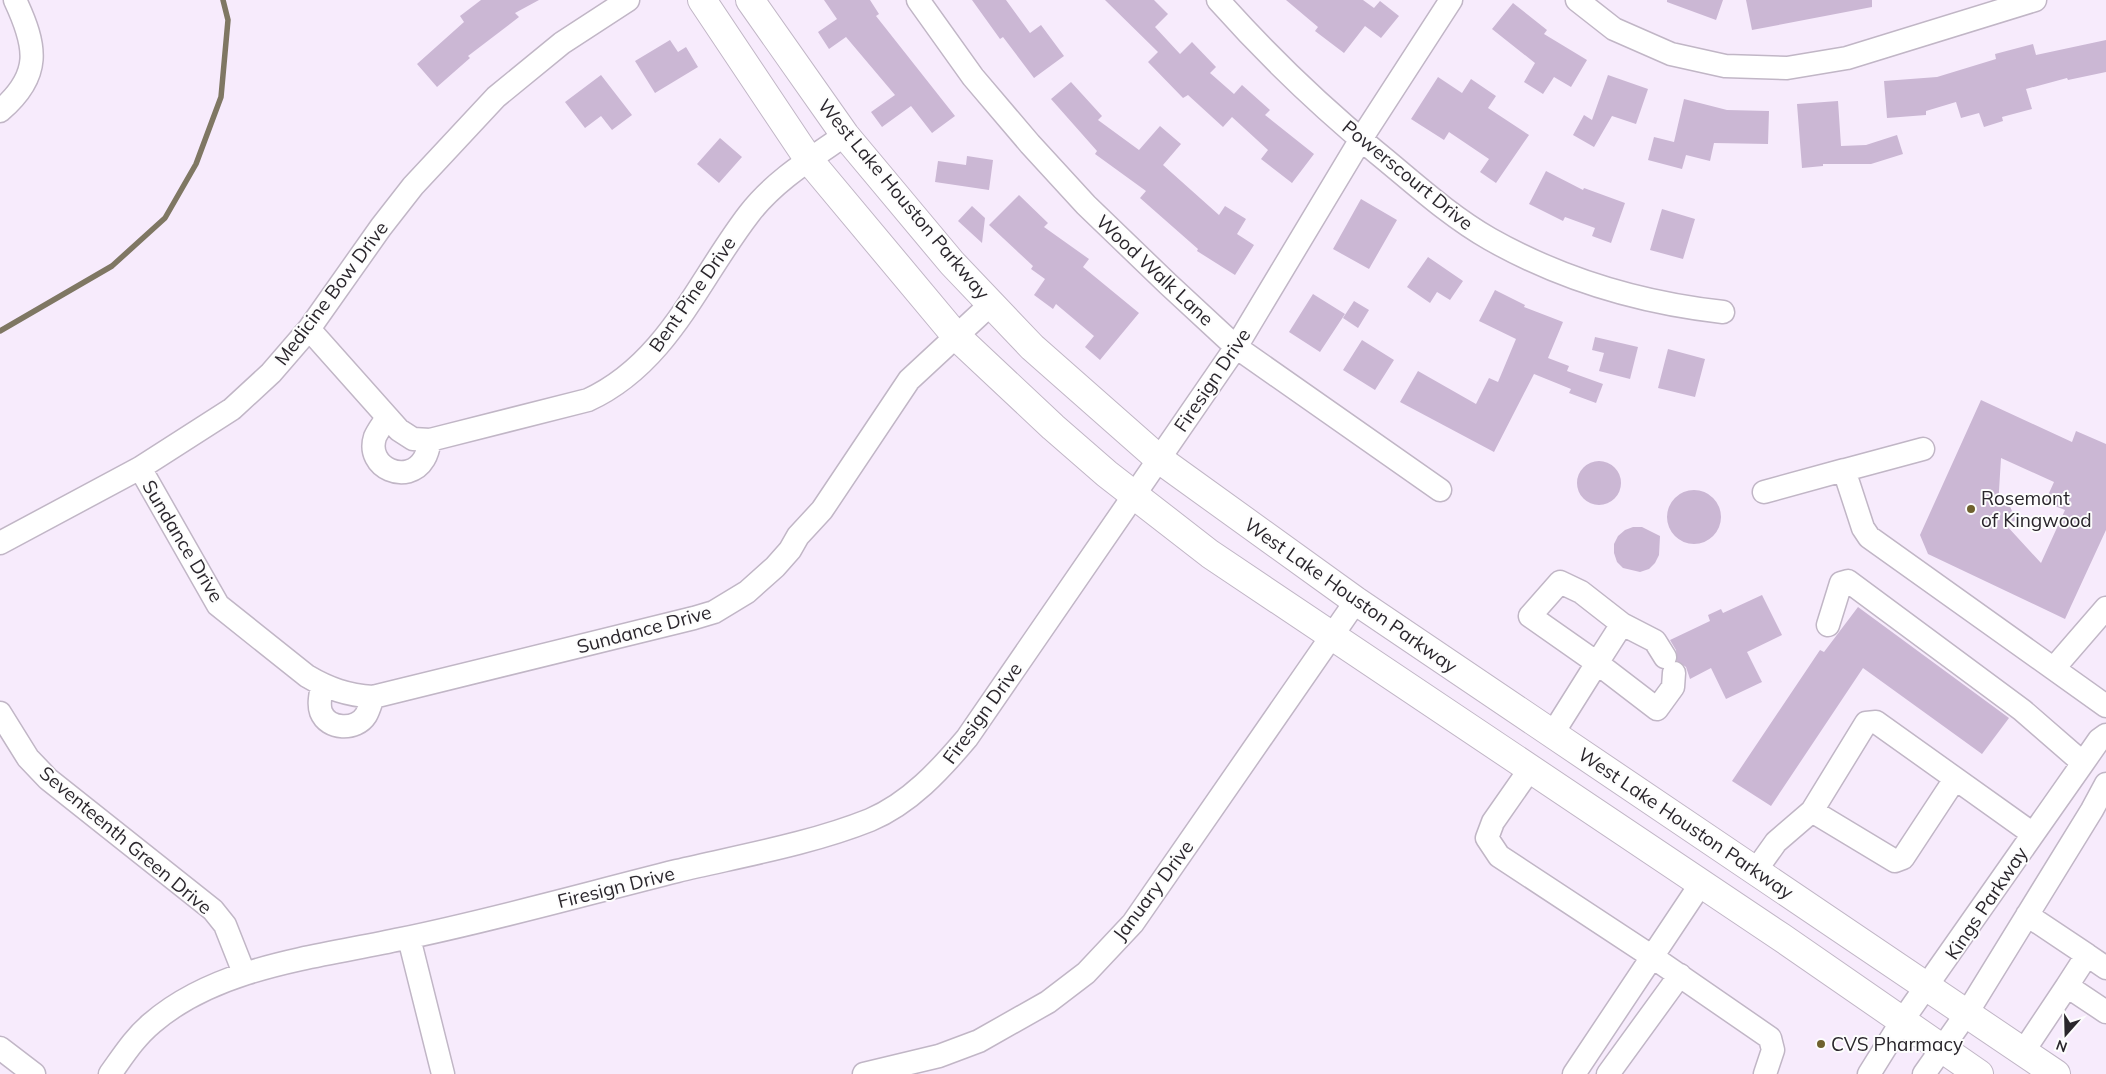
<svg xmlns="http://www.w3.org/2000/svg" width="2106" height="1074" font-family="Mulish,sans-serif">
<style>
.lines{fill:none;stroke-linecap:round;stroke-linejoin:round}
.stream{stroke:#7f7763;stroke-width:5.5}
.building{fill:#cbb7d4;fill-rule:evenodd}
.minor-casing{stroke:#c1b6c6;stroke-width:25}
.major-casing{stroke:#c1b6c6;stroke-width:30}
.minor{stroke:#fff;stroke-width:22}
.major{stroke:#fff;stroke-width:28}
.poi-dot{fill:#6f612e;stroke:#fdfdfd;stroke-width:2}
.labels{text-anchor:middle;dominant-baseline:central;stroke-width:4;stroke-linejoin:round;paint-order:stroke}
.street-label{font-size:19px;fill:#2a262c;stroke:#fdfdfd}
.poi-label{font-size:19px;fill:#2a262c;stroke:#fdfdfd;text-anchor:start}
</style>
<rect width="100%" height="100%" fill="#f7ebfc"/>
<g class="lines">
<path class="stream" d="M0,331L112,266L165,218L196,164L221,97L228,20L223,0"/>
</g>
<path class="building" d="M481,0H539L515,13L519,17L468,56L470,58L437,87L417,64L464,22L460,16Z
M824,0H870L879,14L876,16L955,116L932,133L911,106L882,127L871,112L895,95L846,37L829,49L818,32L837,19Z
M972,0H1006L1030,33L1041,25L1064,56L1034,78L1003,37L1000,39Z
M1105,0H1154L1168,14L1155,27L1180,54L1192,42L1216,67L1210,73L1234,94L1242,85L1270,110L1265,115L1314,154L1292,183L1261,159L1268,150L1232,117L1223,127L1188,95L1183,98L1148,62L1158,52Z
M1286,0H1363L1374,8L1380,1L1399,16L1381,38L1365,26L1344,53L1315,31L1318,27Z
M1667,0H1723L1716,20L1667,2Z
M1746,0H1872V7L1752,30Z
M1513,3L1547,30L1544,34L1587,60L1571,87L1554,77L1543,94L1524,82L1535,63L1492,29Z
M670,40L678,52L686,47L698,67L655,93L635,61Z
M2106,40V72L2068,80L2067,78L2026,89L2032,109L2002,117L2003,121L1984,127L1979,113L1961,118L1956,102L1926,111V115L1887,118L1884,81L1937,77L1996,59L1995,54L2033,44L2036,55Z
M601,75L632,115L612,130L601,116L585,128L565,102Z
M1608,75L1648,89L1636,124L1612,116L1594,147L1573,135L1584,115L1592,120Z
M1438,77L1462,93L1471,79L1496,96L1488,108L1529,135L1496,183L1480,172L1489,159L1449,132L1444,140L1411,119Z
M1071,82L1102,116L1098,120L1139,150L1160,126L1181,144L1163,165L1219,215L1225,206L1246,219L1237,234L1254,245L1235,275L1197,251L1198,249L1140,198L1146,191L1095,154L1097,151L1051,99Z
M1684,99L1727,110L1769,111L1768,144L1714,143L1710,161L1686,155L1682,169L1648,160L1654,137L1674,142Z
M1838,101L1841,146L1866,145L1897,135L1903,154L1871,164H1823V166L1802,168L1797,104Z
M720,138L742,157L719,183L697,164Z
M967,156L993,160L989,190L935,182L938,161L966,165Z
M1546,171L1583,190L1584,188L1625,203L1611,243L1592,236L1595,228L1565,217L1563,221L1529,204Z
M1019,195L1048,223L1044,227L1089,259L1083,267L1139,313L1100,360L1085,347L1094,336L1056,304L1053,309L1034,295L1045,279L1031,269L1033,266L989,225Z
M1361,199L1397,220L1369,269L1333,249Z
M972,206L985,218L982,243L958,221Z
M1662,209L1695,219L1683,259L1650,250Z
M1428,257L1463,281L1450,300L1437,292L1430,303L1407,287Z
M1495,290L1525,305L1524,307L1563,322L1548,358L1569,366L1567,371L1603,384L1596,403L1569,393L1571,389L1534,374L1494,452L1400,402L1418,371L1476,404L1489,378L1498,382L1516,339L1479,321Z
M1313,294L1345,314L1320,352L1289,332Z
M1354,301L1369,310L1358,328L1343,318Z
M1595,337L1638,347L1630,379L1599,371L1604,353L1592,350Z
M1362,340L1394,360L1375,390L1343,370Z
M1668,349L1705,359L1695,397L1658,388Z
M1981,400L2072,442L2076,431L2106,444V530L2065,619L1928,554L1920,535ZM2001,458L2054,482L2045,502L2065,510L2041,563L2006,525L2016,520L2008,502L1998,507Z
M1577 483a22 22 0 1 1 44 0a22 22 0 1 1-44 0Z
M1667 517a27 27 0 1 1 54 0a27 27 0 1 1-54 0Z
M1633,527H1642L1660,536L1659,555L1655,563L1649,569L1640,572L1623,568L1617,562L1614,553V544L1618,536L1625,530Z
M1762,595L1782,635L1747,652L1762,682L1726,699L1711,668L1690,679L1686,667L1677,661L1676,650L1670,640L1710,621L1708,615L1721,609L1723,613Z
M1858,607L2009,718L1982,754L1863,668L1771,806L1732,781L1820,650L1824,652Z"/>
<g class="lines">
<g class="minor-casing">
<path id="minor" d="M918,0L973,77L1030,144L1086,205L1168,284L1236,347L1440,490
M1218,0C1267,55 1319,105 1376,152C1413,182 1448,215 1490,239C1561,279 1642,303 1723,312
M1577,0L1614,29L1671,54L1725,66L1787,68L1847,58L2035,0
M0,111C42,75 37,47 15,0
M309,329L399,430L413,439L430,440L588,400C668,363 698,280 749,214C774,181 812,158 845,135
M387,417C384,423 378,430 375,437C365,468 408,486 424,459C427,454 429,446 430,440
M140,468L218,605L307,676C329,689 347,695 373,697L694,618L714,612L747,592L775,567L790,550L798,536L822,510L909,380L991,304
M1845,470L1923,449
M1764,492L1844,470L1863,528L1869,537L2106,706
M0,543L140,468L232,409L271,373L309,329L381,227L413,186L496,97L562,43L628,0
M1622,624L1597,663L1657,709L1673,687L1674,673
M1828,625L1841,583L1848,581L2022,710L2083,763
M2054,668L2106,608
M322,685C321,693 318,704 321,712C328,730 356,731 366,715C369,710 371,702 373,697
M0,713L28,758L48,779L213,910L225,925L244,973
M1553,733L1597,663L1530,616L1560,582L1581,592L1622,624L1655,641L1665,657
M1530,769L1493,822L1487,838L1499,856L1654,958L1770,1038L1773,1050L1765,1074
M1812,811L1895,861L1903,858L1955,779
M1756,870L1776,842L1812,811L1866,723L1876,722L2033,834
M2027,915L2087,955
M409,938L443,1074
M2067,986L2087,955L2106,968
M0,1048L34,1074
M2023,1052L2067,986L2106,1012
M110,1074C123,1056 135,1037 152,1023C218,966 318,957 401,939C494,920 585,894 677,871C740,856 810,844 870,820C910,803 940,770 967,738L1236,347L1361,139L1451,0
M864,1074L939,1056L979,1041L1048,1002L1086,973L1133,923L1356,601
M1574,1074L1700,885
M1608,1074L1680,975
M1869,1074L1902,1021L2083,763L2099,740L2106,735
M1924,1074L1967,1013L2092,810L2106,784"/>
</g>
<g class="major-casing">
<path id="major" d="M702,0L809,160L956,336L1053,427L1107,474L1210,554L1781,937L1979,1074
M750,0L845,135L952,263L1032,347L1159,459L1356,601L2056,1074"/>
</g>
<use href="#minor" class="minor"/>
<use href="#major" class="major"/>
</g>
<g class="poi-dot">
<circle cx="1971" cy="509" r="5"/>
<circle cx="1821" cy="1044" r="5"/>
</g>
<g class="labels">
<g class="street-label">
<text transform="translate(1408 175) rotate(39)">Powerscourt Drive</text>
<text transform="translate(904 199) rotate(50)">West Lake Houston Parkway</text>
<text transform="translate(1155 270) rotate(43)">Wood Walk Lane</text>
<text transform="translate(331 293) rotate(-53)">Medicine Bow Drive</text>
<text transform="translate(692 294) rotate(-55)">Bent Pine Drive</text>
<text transform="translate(1212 380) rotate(-56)">Firesign Drive</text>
<text transform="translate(183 541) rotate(59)">Sundance Drive</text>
<text transform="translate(1351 595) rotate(35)">West Lake Houston Parkway</text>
<text transform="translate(644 629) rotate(-15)">Sundance Drive</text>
<text transform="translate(982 713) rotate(-54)">Firesign Drive</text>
<text transform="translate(1686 823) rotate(34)">West Lake Houston Parkway</text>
<text transform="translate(126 840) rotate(40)">Seventeenth Green Drive</text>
<text transform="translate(616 887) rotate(-14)">Firesign Drive</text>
<text transform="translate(1153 890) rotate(-53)">January Drive</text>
<text transform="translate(1986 903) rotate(-56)">Kings Parkway</text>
</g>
<g class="poi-label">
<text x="1981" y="498">Rosemont<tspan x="1981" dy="22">of Kingwood</tspan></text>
<text x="1831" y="1044">CVS Pharmacy</text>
</g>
</g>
<g transform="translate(2066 1034) rotate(200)" stroke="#fdfdfd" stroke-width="4" paint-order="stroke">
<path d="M0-4L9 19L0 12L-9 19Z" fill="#2a262c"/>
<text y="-8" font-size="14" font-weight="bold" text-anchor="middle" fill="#2a262c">N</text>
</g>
</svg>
